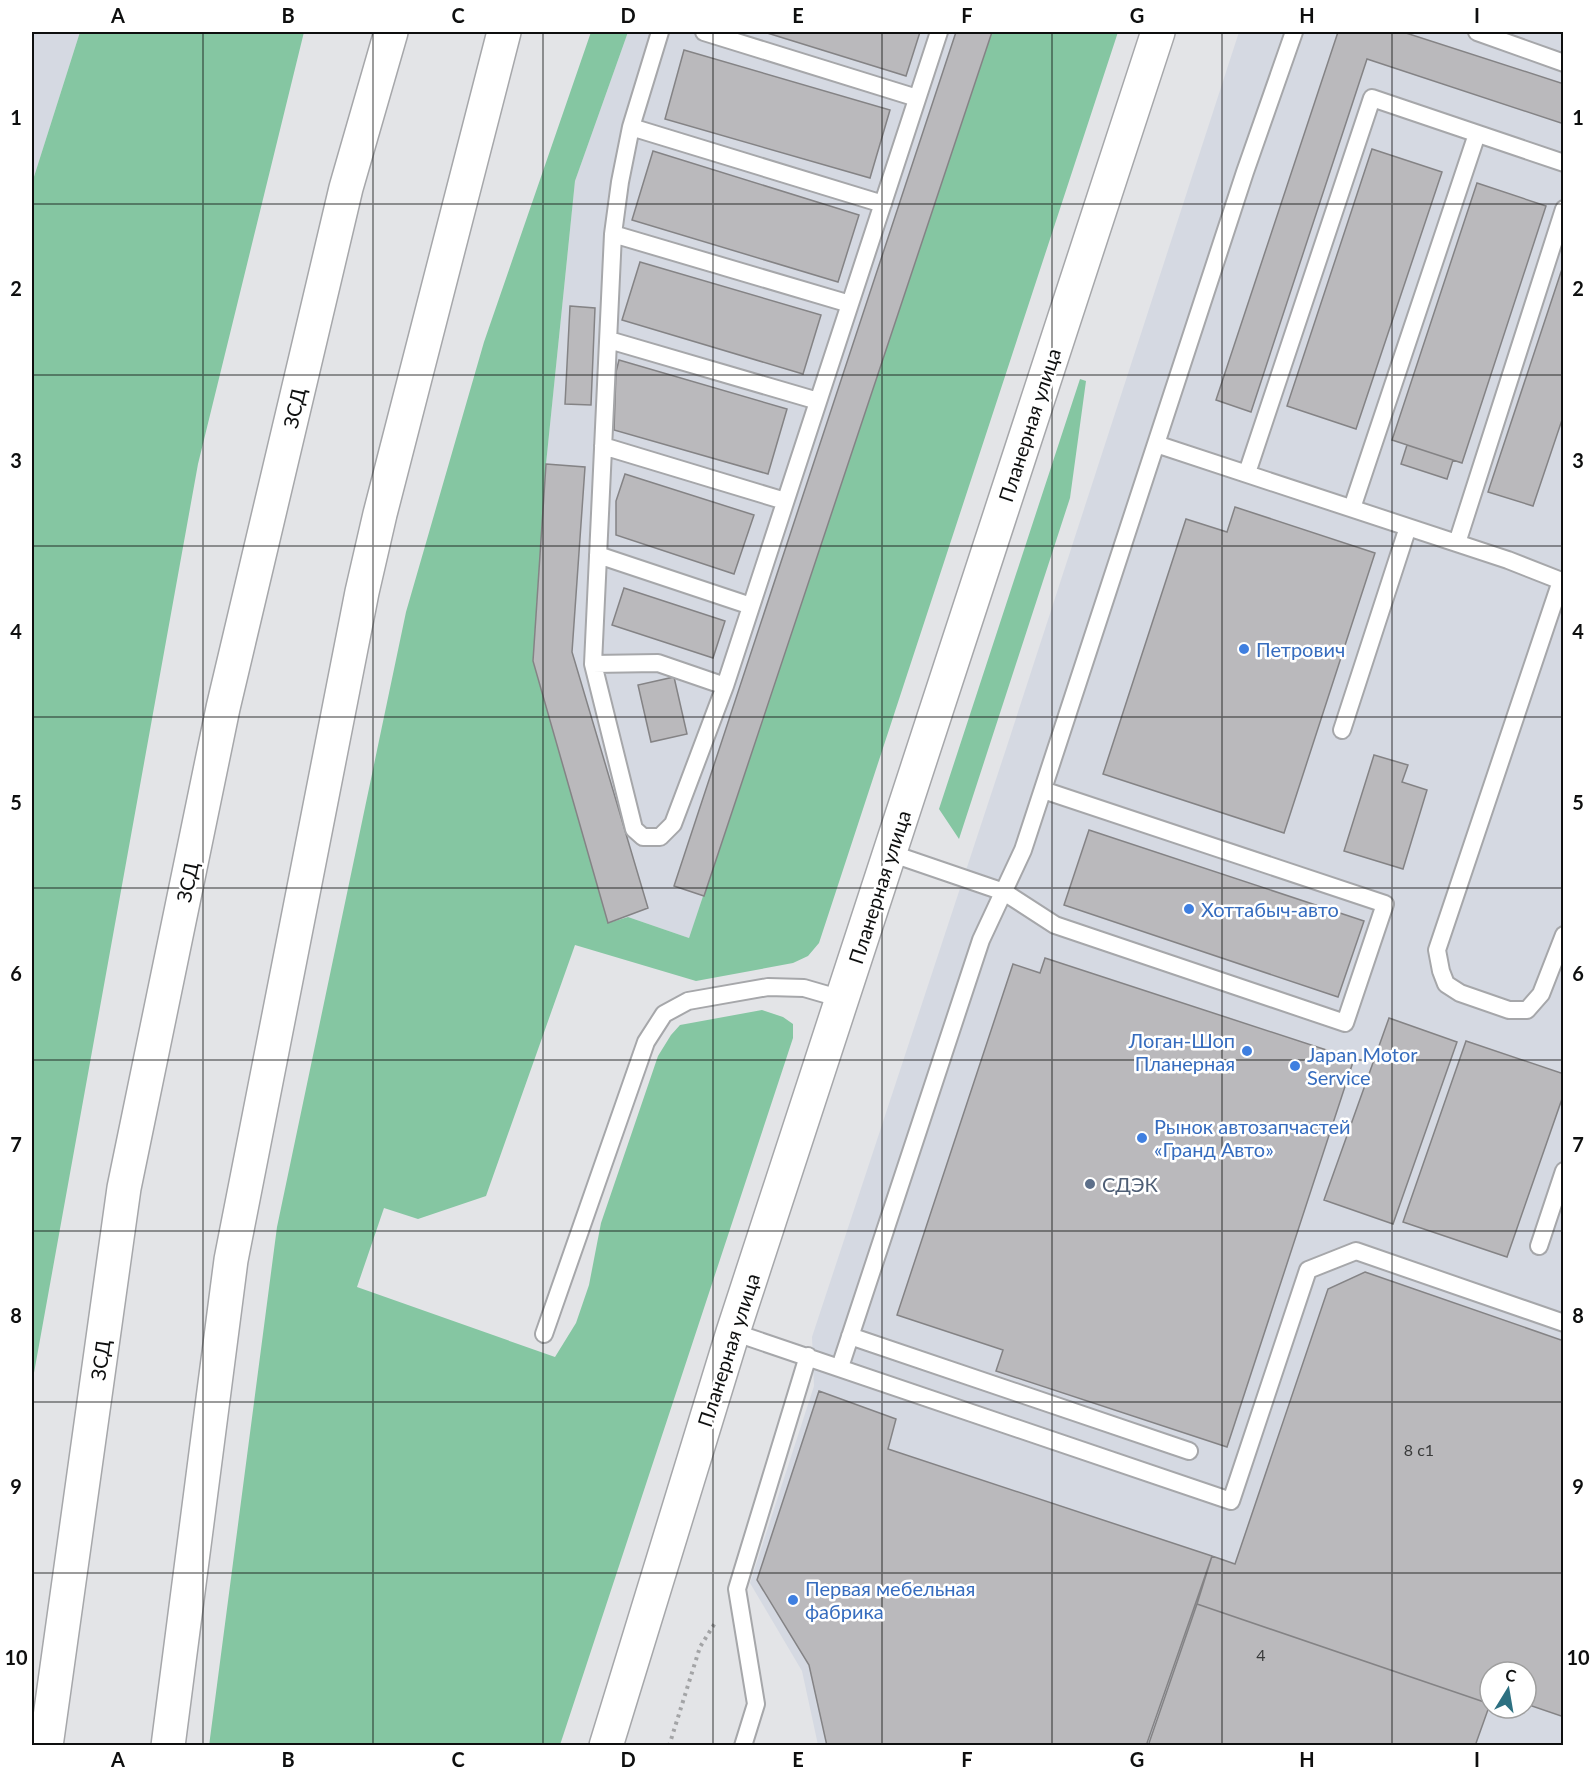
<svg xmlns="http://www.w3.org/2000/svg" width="1595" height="1777" font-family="Lato,sans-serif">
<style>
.built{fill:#d5d9e2;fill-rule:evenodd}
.green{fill:#85c6a2}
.building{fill:#bab9bc;stroke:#848385;stroke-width:1.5}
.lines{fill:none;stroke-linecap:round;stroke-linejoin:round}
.lane-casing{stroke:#a6a7aa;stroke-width:20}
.secondary-casing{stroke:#a6a7aa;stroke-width:36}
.highway-casing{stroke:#a6a7aa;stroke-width:36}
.path{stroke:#a3a4a6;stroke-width:4;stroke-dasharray:3 4.5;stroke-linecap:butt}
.lane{stroke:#fff;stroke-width:16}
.secondary{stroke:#fff;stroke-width:33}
.highway{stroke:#fff;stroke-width:33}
.grid{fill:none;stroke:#0e0f0f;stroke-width:1.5;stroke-opacity:0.55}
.shop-dot{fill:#3f7fe0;stroke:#fff;stroke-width:2}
.service-dot{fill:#5c6f8a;stroke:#fff;stroke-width:2}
.labels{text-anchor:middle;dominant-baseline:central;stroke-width:5;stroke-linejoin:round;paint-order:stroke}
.number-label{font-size:16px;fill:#393a3a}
.street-label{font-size:20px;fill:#0e0f0f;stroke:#fff}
.shop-label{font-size:20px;fill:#366cbe;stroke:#fff;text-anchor:start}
.service-label{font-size:20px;fill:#4e5e75;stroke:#fff;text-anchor:start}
.neatline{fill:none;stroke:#0e0f0f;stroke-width:2}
.grid-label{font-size:20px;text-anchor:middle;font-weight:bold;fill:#0e0f0f}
</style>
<rect width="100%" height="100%" fill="#e3e4e7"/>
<path class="built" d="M32,32H80L32,183Z
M628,32H992L689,938L628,917L608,923L533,661L546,464L575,181Z
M1239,32H1563V1745H818L802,1671L750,1583L814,1386L812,1337L1007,746ZM1490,1672H1526V1708H1490Z"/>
<path class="green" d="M80,32H304L198,464L32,1384V183Z
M591,32H628L575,181L546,464L533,661L608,923L628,917L689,938L992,32H1118L819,943L808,956L793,963L696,981L575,945L486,1196L418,1219L384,1208L357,1287L555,1357L576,1323L589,1285L601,1223L658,1056L671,1035L680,1025L762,1010L783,1017L793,1024V1038L560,1745L209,1746L277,1227L406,612L484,342Z
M1080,379L1086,381L1070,498L959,839L939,809Z"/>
<path class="building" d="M764,32H920L906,76Z
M956,32H992L704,896L674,886Z
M1338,32H1403L1564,84V124L1367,59L1251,412L1216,400Z
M684,50L890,110L870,178L665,119Z
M1372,149L1442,172L1356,429L1287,406Z
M653,151L859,215L838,282L632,220Z
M1477,183L1546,206L1462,463L1392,440Z
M640,262L821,315L803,374L622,320Z
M1564,263V414L1533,506L1488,492Z
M570,306L595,308L591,405L565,404Z
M619,360L787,409L768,474L614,430L616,372Z
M1407,445L1453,460L1447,479L1401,464Z
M546,464L585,467L572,652L648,908L608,923L533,661Z
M625,474L754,515L734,574L616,535V501Z
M1235,507L1375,553L1284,833L1103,774L1186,519L1227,532Z
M624,588L725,621L713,658L612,625Z
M674,677L687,734L651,742L638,685Z
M1374,755L1408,765L1402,782L1427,790L1403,869L1344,851Z
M1089,830L1364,921L1338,997L1064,905Z
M1045,958L1354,1059L1227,1447L996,1371L1003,1350L897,1315L1013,964L1040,973Z
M1389,1018L1457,1042L1393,1224L1324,1200Z
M1466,1041L1564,1074V1093L1507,1257L1403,1222Z
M1365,1272L1564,1341V1717L1526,1704V1672H1490V1704L1197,1604L1212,1556L1235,1564L1328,1289Z
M819,1391L896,1419L888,1449L1212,1556L1146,1746H827L809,1665L757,1580Z
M1197,1604L1490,1704L1475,1746H1148Z"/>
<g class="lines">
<g class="lane-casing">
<path id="lane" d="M660,32L631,127L620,182L613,234L593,664L634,829L643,837H660L673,824L725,686L939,32
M704,32L917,98
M1477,32L1564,63
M631,127L883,204
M613,234L850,304
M609,340L818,401
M1156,444L1508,560L1564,582
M603,446L785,501
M1247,473L1372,98L1564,163
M1352,508L1477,134
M1457,543L1564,209
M598,555L751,606
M1561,581L1437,950L1441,971L1446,984L1460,993L1509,1010H1527L1541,994L1564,935
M593,664L658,663L725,686
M1342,730L1408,527
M890,853L1004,892L1055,925L1345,1023L1385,904L1043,790
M1539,1246L1564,1171
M733,1332L1231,1501L1308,1270L1356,1251L1564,1323
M544,1334L646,1042L664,1014L688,1001L768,987L804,988L842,999
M850,1336L1189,1451
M840,1367L981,940L1023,850L1245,172L1294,32
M743,1746L756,1704L737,1589L808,1356"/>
</g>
<g class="secondary-casing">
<path id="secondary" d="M606,1746L733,1332L1158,32"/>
</g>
<g class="highway-casing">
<path id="highway" d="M46,1746L124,1188L223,708L346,188L391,32
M168,1746L231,1260L362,592L380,514L504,32"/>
</g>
<path class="path" d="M669,1746L700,1647L715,1623"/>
<use href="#lane" class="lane"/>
<use href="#secondary" class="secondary"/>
<use href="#highway" class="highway"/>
</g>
<path class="grid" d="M203,32V1746M373,32V1746M543,32V1746M713,32V1746M882,32V1746M1052,32V1746M1222,32V1746M1392,32V1746M32,204H1564M32,375H1564M32,546H1564M32,717H1564M32,888H1564M32,1060H1564M32,1231H1564M32,1402H1564M32,1573H1564"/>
<g class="shop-dot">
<circle cx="1244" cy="649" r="6"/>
<circle cx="1189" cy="909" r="6"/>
<circle cx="1247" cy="1051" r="6"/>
<circle cx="1295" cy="1066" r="6"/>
<circle cx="1142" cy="1138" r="6"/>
<circle cx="793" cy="1600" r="6"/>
</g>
<circle class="service-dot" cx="1090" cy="1184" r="6"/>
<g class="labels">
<g class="number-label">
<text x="1419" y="1449">8 с1</text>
<text x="1261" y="1654">4</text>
</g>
<g class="street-label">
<text transform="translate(294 408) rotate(-77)">ЗСД</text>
<text transform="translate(1029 425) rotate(-72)">Планерная улица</text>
<text transform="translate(187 882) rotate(-78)">ЗСД</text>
<text transform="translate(879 887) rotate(-72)">Планерная улица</text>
<text transform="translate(728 1350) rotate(-72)">Планерная улица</text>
<text transform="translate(100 1360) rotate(-82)">ЗСД</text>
</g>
<g class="shop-label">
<text x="1256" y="649">Петрович</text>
<text x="1201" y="909">Хоттабыч-авто</text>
<text x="1235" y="1040" text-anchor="end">Логан-Шоп<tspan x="1235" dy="23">Планерная</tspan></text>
<text x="1307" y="1054">Japan Motor<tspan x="1307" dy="23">Service</tspan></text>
<text x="1154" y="1126">Рынок автозапчастей<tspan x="1154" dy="23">«Гранд Авто»</tspan></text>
<text x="805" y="1588">Первая мебельная<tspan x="805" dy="23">фабрика</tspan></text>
</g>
<g class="service-label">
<text x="1102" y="1184">СДЭК</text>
</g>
</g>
<rect width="1595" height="1777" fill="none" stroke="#ffffff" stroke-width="66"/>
<g transform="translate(1508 1690) rotate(11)"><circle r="28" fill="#ffffff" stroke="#9f9f9f" stroke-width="1.5"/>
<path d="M0-4.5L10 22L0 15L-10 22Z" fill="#2d7081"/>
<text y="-9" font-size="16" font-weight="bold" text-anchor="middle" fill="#0e0f0f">С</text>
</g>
<rect x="33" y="33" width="1529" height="1711" class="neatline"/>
<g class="grid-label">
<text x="118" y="23">A</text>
<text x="288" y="23">B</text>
<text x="458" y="23">C</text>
<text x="628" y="23">D</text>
<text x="798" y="23">E</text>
<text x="967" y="23">F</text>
<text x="1137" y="23">G</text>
<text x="1307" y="23">H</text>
<text x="1477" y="23">I</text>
<text x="16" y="125">1</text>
<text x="1578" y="125">1</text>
<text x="16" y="296">2</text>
<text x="1578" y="296">2</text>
<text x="16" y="468">3</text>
<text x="1578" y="468">3</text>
<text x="16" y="639">4</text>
<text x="1578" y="639">4</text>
<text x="16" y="810">5</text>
<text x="1578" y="810">5</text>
<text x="16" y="981">6</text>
<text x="1578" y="981">6</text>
<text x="16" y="1152">7</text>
<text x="1578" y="1152">7</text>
<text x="16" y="1323">8</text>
<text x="1578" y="1323">8</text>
<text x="16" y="1494">9</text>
<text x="1578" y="1494">9</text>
<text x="16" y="1665">10</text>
<text x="1578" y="1665">10</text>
<text x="118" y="1767">A</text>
<text x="288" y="1767">B</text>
<text x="458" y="1767">C</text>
<text x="628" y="1767">D</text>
<text x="798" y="1767">E</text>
<text x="967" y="1767">F</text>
<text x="1137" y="1767">G</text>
<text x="1307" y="1767">H</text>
<text x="1477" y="1767">I</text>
</g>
</svg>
